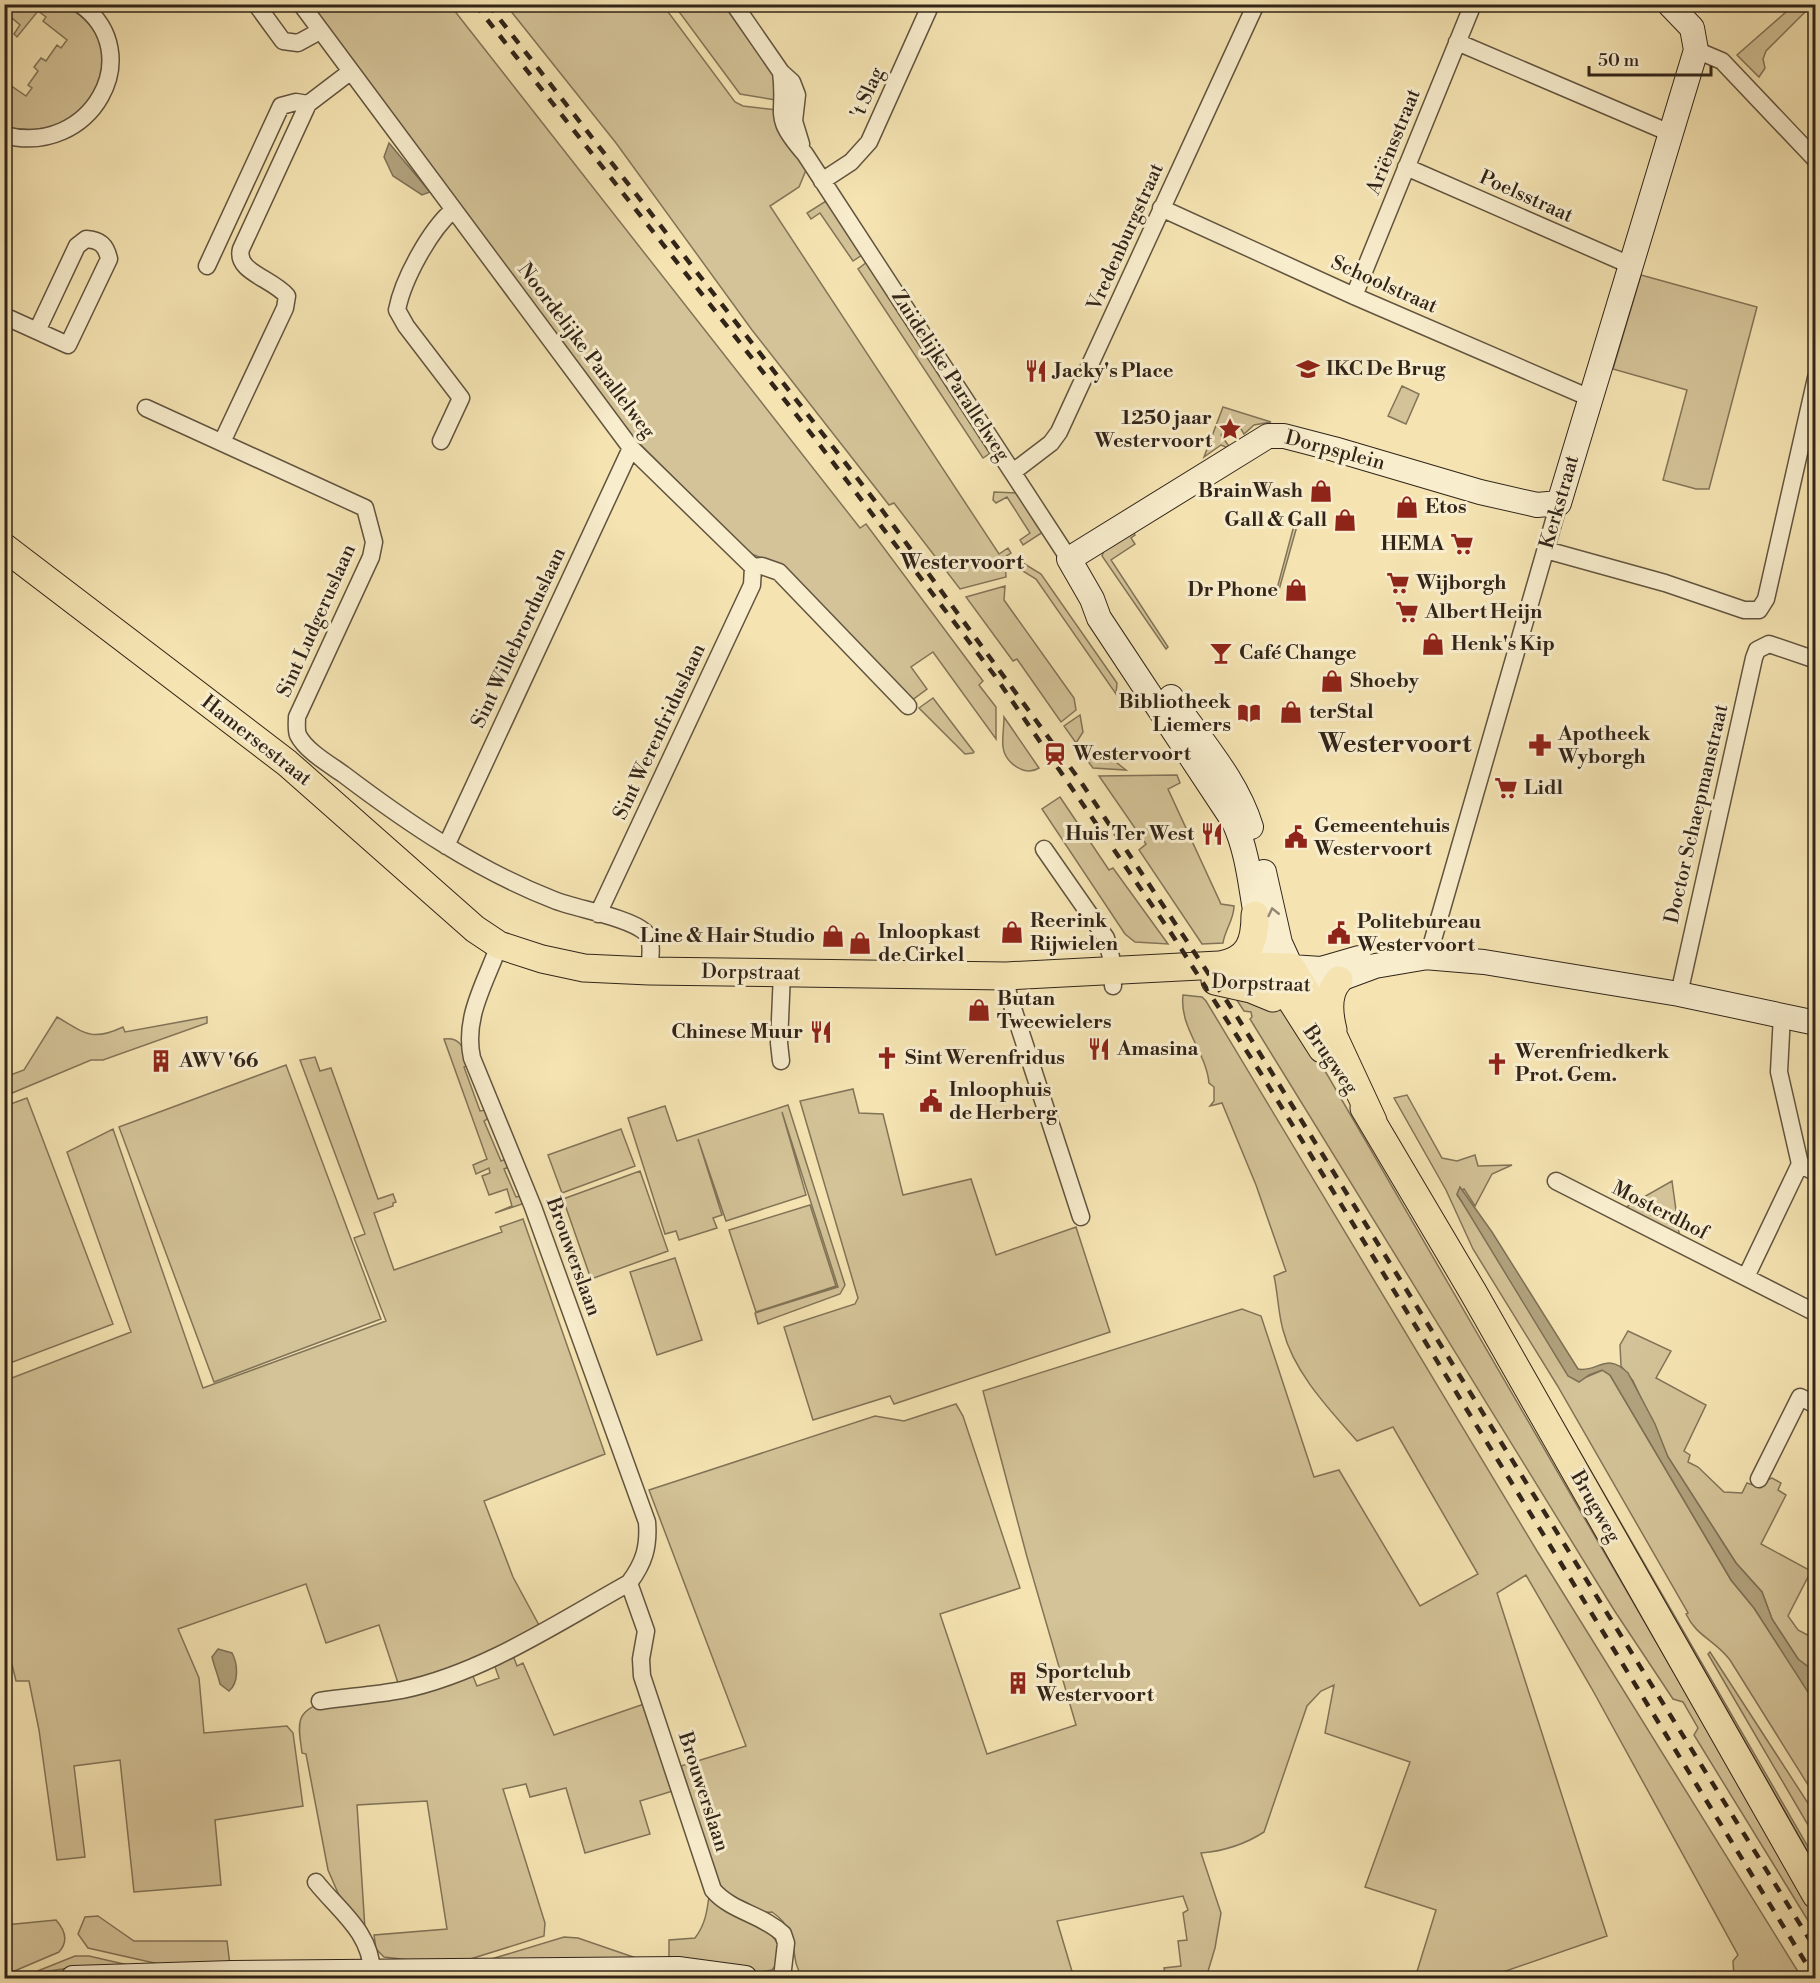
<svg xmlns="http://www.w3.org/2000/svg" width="1820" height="1983" font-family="'Libre Bodoni',serif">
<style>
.green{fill:#d4c398;stroke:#827458;stroke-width:1.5}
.water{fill:#b2a37e;stroke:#7e7056;stroke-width:1.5}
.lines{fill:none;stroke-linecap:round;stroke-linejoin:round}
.street-casing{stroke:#62543f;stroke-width:19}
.secondary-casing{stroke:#312419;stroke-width:26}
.primary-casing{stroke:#312419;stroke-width:29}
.street{stroke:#f8edcd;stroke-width:16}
.secondary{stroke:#f8edcd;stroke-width:24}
.primary{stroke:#f5e4b2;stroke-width:27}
.rail{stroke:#312419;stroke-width:4.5;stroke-dasharray:10 10;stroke-linecap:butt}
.oneway{stroke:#948873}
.labels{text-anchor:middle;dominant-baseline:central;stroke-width:6;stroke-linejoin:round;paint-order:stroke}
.street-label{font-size:20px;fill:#312419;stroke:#f8edcd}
.poi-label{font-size:20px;font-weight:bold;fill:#312419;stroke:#f8edcd;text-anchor:start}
.neighbourhood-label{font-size:21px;font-weight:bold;fill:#312419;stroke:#f8edcd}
.district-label{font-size:26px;font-weight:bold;fill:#312419;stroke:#f8edcd}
</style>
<rect width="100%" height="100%" fill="#f5e4b2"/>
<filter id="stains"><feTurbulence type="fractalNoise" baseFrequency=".00333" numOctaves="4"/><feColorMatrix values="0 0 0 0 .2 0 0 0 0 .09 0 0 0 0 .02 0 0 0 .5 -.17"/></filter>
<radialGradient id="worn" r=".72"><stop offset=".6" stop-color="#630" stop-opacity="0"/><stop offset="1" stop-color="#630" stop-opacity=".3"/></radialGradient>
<path class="green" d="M57,4L66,5C77,13 89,21 96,33C113,66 95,111 59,124C41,131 24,130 5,128L4,81L26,96L32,88L28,85L38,71L34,67L41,58L46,61L57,45L61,48L67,40L43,21L46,17L38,11L17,37L14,34L20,25L5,12V5Z
M310,5H450L860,528L866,524L983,681L979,685L996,707V739L933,652L911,667L927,689L911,701L777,564L749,553L629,433Z
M506,5H663L735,102L743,106L777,110L782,135L806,170L799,187L770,206L999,554L1008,548L1011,553L1005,557L1006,577L960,589L894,503L889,505L752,330L616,143Z
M683,5H724L774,73L776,100L740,94L677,9Z
M1794,5H1812L1766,51L1763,59L1765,68L1759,77L1737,55Z
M826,201L862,255L853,261L820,213L811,219L807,213Z
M867,262L992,452L983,458L858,269Z
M1641,275L1757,307L1709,489H1696L1663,480L1687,390L1613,369Z
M1402,386L1419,394L1406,424L1388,416Z
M1223,407L1271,422L1254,425L1244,434L1238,424L1221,435L1231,449L1221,445L1204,457Z
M994,492L1019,493L1043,532L1023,545L1020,540L1030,533L1007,497L996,503L993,500Z
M1296,518L1299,519L1277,597L1275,596Z
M1133,531L1135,535L1131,538L1135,544L1111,560L1168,647L1166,649L1102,556L1104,550Z
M1023,563L1041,574L1117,683L1116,694L1036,579L1021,570Z
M1005,586L1004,600L1074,698L1076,710L1061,722L1017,659L1013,661L966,597Z
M933,698L974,752L973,753L965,754L919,708Z
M1080,715L1083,732L1076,743L1064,726Z
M1004,717L1039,768C1025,777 1005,763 1003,747C1002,737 1004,727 1004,717Z
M1099,757L1112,759L1126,770L1093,768L1087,760Z
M1177,775L1180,783L1168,789L1221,904L1234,906C1234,920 1225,929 1223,943L1202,944L1139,850L1146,844L1099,776Z
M1060,797L1109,870L1113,868L1168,944L1135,942L1125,934L1042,809Z
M1231,991L1275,1004L1299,1026L1815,1916V1932L1694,1735L1698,1728L1683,1702L1673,1699L1614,1610L1250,1019L1252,1017L1251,1012L1244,1011Z
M1183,995L1202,997L1206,1001L1537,1551L1802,1978H1734L1733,1961L1738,1955L1592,1689L1526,1575L1497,1593L1607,1936L1497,1974V1978H1415L1436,1910L1365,1887L1410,1762L1325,1733L1334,1685L1321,1691L1307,1706L1264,1832C1244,1845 1224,1851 1201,1853L1221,1913L1215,1948L1206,1978H1166L1164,1968L1181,1966L1178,1941L1187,1940L1183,1913L1188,1910L1183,1896L1057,1921L1074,1978H803C787,1957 803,1933 772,1912C755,1914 735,1899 721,1891L681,1766L746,1746L649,1490L875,1416L904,1421L956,1404L963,1416L1020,1588L940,1614L987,1754L1076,1725L1027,1557L983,1391L1242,1309L1261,1316L1314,1477L1339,1470L1420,1606L1478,1574L1393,1427L1357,1441C1329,1409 1294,1373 1283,1330C1278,1312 1278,1294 1274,1276L1286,1271L1256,1185L1222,1103L1210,1106L1214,1101V1087L1209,1083C1206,1052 1179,1027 1183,995Z
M57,1017C85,1033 91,1042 123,1027L125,1032L207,1017V1023L103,1060H91L5,1096V1077L24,1070Z
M444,1039C462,1036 464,1051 469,1065L464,1067L480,1111L486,1110L489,1118L484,1121L501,1161L506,1159L509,1167L504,1169L516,1197L521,1196L522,1204L495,1213L512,1206L507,1189L489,1195L482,1176L490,1173L489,1168L476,1174L473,1165L487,1159Z
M315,1057L320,1071L331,1068L378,1199L393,1194L396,1202L393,1203V1206L374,1213L394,1270L502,1232L500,1227L523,1219L605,1454L484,1501L513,1577L540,1627L468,1663L399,1686L379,1625L326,1643L306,1584L178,1629L199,1678L204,1733L287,1726L293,1733L303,1806L215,1820L221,1885L134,1892L120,1760L74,1766L85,1857L57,1860L39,1730L29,1681H16L5,1636L4,1381L131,1332L67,1152L113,1129L203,1388L386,1321L354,1238L365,1234L300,1060Z
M286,1065L381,1319L214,1382L119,1127Z
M853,1089L859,1113L883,1114L903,1195L971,1179L996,1255L1076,1227L1110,1332L894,1404L890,1396L813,1420L784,1327L855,1304L858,1298L800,1101Z
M1407,1095L1442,1158L1457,1161L1475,1155L1478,1166L1512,1165L1492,1174L1475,1206L1464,1189L1457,1195L1584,1378L1603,1370L1610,1375L1731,1580L1754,1608L1813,1698L1816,1703L1815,1796L1730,1660C1714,1639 1697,1637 1686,1614L1688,1613L1557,1385L1473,1249L1446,1190L1394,1098Z
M27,1098L113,1324L5,1365V1106Z
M788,1105L845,1285L840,1294L758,1324L755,1313L838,1287L782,1112L806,1195L726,1221L698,1139L722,1215L713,1218L717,1228L679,1240L676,1231L665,1234L628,1118L665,1106L677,1141Z
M621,1129L635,1166L562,1193L548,1155Z
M640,1171L668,1251L591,1279L563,1199Z
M1672,1181L1680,1240L1621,1210Z
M810,1205L836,1286L756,1312L729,1230Z
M675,1258L702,1340L657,1355L630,1272Z
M1628,1331L1671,1351L1656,1378L1706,1405L1684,1451L1690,1455L1688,1462L1698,1467L1724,1492L1742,1493L1747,1483L1753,1485L1772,1478L1781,1483L1778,1490L1786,1495L1761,1544L1811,1571L1788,1616L1798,1630L1815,1639V1672L1798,1659L1772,1619L1762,1592L1736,1563L1668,1457L1633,1381L1621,1366L1620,1345Z
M1521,1350L1815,1859V1864Z
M1710,1652L1815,1814V1837L1708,1654Z
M514,1658L517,1666L523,1663L554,1735L647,1703L676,1790L640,1801L650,1834L585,1853L566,1788L530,1797L526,1784L503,1789L545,1923L544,1936L451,1965L384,1957L376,1949L374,1935L447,1929L427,1801L357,1805L365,1929L360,1927L338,1893L328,1870L306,1754L302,1753C299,1728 293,1712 322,1703L470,1669L477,1686L499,1678L494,1664Z
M709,1896C725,1915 805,1932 772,1970L755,1973L676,1961L669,1957V1940L695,1938C705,1925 707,1912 709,1896Z
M98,1916L134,1941H227L230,1965H163L88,1948L78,1934L85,1917Z
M56,1920C65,1930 69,1941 59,1952L5,1975V1925Z
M564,1937L578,1938L639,1959L488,1960Z
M75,1956H89L128,1965L69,1968L30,1974Z"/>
<path class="water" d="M389,143L430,192L422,195L393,176L384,157Z
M1460,1187L1492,1232L1578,1369C1597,1373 1607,1351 1628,1373L1655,1424L1668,1457L1736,1563L1762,1592L1772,1619L1798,1659L1815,1672V1703L1754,1608L1731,1580L1610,1375L1602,1370L1589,1375L1579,1382L1568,1376L1457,1194Z
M218,1649L232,1653C238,1664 239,1683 229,1691L220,1684C218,1675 214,1666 212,1657Z"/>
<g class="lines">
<g class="street-casing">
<path id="street" d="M256,4L283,41L298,43L320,31
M301,4L631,448L753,567
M734,4L781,72L792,82L797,95L794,121L801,144
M1457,42L1670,133
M1696,50L1722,61L1816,160
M781,72C787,117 770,114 805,154L1069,559
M4,135C91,158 149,53 80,4
M1406,167L1630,265
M822,181L851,162L869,142L931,4
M1161,208L1354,296L1590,398
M207,266L281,106L296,102L308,104
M1354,296L1473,4
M4,316L68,345L109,259C106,245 100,240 86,239L77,246L37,331
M146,408L365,508L374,542L371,557L297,717C297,722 296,730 298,735C306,751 329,764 343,774C409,824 477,870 554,900C576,909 628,917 645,932C654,940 650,960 649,971
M441,441L461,398L406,326L397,310C403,279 430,230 453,210
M222,442L285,308L287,296C272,278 235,272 241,249L308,104L350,72
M1013,472L1051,443L1059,432L1256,4
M1546,550L1665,583L1744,610H1759L1766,599L1816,378
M753,567L762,566L779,572L908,706
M446,846L631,448
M1044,849L1106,938L1111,957L1113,986
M598,914L752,585L753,567
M499,945C486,982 463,1017 472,1058L533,1207L647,1522C649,1547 644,1563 629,1583L646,1631L641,1659L642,1676L713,1890C732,1912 762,1914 783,1934L786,1943L782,1978
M1428,957L1559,503
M1006,976L1008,993L1081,1217
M1679,994L1754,658L1757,650L1769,644L1816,660
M781,1061L779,1043L782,973
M1800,1164L1816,1173
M1556,1181L1816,1313
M1746,1277L1800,1164L1779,1072L1782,1015
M1759,1479L1800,1397L1816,1405
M320,1701C347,1697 375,1695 402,1690C483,1673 557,1623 629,1583
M316,1882C338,1910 371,1932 372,1972"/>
</g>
<g class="secondary-casing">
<path id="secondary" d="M1171,697C1199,739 1236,778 1251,827
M1264,872L1280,943L1291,967L1321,969L1359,958
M1412,956L1484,962L1679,994L1816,1023
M1280,983C1248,935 1258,874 1234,822L1099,618L1092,599L1069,559L1268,436H1284L1334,449L1480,492L1537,505L1559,503L1696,50L1692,28L1669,4
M1321,986L1375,966L1428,957
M73,1978L232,1973L678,1969L745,1978"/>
</g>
<g class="primary-casing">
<path id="primary" d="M4,547L287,763L475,929L499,945L542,959L584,968L649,971L1006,976L1219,965L1291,967L1334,1037L1373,1121
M1220,965C1249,960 1255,942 1255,915
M1256,980L1280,983L1322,1049
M1215,981L1251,989L1273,998
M1333,1030C1329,1014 1326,994 1339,980
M1364,1108L1473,1292L1816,1895"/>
</g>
<use href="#street" class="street"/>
<use href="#secondary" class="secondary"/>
<use href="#primary" class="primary"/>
<path class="rail" d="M475,4L816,440L995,676L1171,933L1260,1072L1815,1978
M488,4L882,510L1081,782L1236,1015L1816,1950"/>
</g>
<defs><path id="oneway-chevron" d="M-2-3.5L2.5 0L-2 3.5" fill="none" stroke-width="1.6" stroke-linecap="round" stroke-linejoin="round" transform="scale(1.5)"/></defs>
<use class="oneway" href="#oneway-chevron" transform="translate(1273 912) rotate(-103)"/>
<defs>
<g id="school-bare" transform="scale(1.8)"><path d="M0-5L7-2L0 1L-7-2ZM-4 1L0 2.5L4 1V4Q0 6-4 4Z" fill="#8f2418" stroke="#f8edcd" stroke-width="2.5" paint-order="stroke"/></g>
<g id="restaurant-bare" transform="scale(1.8)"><path d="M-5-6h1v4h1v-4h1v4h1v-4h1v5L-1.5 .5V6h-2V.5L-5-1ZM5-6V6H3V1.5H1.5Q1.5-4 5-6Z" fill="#8f2418" stroke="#f8edcd" stroke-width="2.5" paint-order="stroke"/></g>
<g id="sight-bare" transform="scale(1.8)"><path d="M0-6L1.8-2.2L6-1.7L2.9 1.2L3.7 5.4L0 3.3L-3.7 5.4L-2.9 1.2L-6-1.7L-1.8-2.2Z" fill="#8f2418" stroke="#f8edcd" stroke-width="2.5" paint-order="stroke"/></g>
<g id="shop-bare" transform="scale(1.8)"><path d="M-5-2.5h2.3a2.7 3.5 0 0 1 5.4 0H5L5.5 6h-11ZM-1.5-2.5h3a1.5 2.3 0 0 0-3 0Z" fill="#8f2418" stroke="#f8edcd" stroke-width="2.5" paint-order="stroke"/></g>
<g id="supermarket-bare" transform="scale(1.8)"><path d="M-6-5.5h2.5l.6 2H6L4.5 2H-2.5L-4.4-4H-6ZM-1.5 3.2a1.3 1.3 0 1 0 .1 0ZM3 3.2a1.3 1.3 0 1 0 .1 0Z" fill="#8f2418" stroke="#f8edcd" stroke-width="2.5" paint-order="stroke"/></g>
<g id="bar-bare" transform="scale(1.8)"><path d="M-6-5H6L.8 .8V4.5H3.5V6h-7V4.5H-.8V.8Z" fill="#8f2418" stroke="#f8edcd" stroke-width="2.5" paint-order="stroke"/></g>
<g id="library-bare" transform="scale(1.8)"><path d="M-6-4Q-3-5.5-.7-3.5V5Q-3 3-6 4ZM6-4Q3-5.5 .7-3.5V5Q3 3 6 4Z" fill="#8f2418" stroke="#f8edcd" stroke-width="2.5" paint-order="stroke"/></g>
<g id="pharmacy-bare" transform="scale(1.8)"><path d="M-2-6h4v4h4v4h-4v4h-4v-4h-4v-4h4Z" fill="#8f2418" stroke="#f8edcd" stroke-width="2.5" paint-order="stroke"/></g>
<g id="station-bare" transform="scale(1.8)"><path d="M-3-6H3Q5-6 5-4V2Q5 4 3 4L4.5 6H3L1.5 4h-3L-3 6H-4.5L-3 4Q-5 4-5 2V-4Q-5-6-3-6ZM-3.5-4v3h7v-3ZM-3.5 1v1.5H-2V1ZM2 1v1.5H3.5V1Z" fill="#8f2418" stroke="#f8edcd" stroke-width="2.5" paint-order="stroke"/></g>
<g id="civic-bare" transform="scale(1.8)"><path d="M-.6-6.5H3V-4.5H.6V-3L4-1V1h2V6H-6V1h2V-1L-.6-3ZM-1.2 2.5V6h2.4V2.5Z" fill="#8f2418" stroke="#f8edcd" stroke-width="2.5" paint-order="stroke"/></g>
<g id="church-bare" transform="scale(1.8)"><path d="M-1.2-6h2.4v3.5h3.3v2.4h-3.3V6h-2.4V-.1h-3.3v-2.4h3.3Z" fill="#8f2418" stroke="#f8edcd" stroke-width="2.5" paint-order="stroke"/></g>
<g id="building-bare" transform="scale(1.8)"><path d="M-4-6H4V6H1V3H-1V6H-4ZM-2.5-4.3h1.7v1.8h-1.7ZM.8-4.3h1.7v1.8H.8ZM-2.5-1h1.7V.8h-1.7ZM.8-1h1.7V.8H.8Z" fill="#8f2418" stroke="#f8edcd" stroke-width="2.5" paint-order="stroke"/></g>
</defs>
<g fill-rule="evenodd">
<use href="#school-bare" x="1308" y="369"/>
<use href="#restaurant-bare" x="1036" y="371"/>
<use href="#sight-bare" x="1230" y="429"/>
<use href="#shop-bare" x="1321" y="491"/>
<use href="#shop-bare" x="1407" y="507"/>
<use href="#shop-bare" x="1345" y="520"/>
<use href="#supermarket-bare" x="1462" y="544"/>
<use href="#supermarket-bare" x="1398" y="583"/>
<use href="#shop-bare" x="1296" y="590"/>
<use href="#supermarket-bare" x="1407" y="612"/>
<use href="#shop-bare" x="1433" y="644"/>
<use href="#bar-bare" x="1221" y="653"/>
<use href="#shop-bare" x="1332" y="681"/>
<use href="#shop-bare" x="1291" y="712"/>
<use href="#library-bare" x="1249" y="713"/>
<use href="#pharmacy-bare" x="1540" y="745"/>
<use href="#station-bare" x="1055" y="754"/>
<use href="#supermarket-bare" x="1506" y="788"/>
<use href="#restaurant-bare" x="1212" y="834"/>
<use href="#civic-bare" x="1296" y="837"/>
<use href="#shop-bare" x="1012" y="932"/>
<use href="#civic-bare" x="1339" y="933"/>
<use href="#shop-bare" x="833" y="936"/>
<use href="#shop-bare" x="860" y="943"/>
<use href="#shop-bare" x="979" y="1010"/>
<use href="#restaurant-bare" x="821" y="1032"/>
<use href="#restaurant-bare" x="1099" y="1049"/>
<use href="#church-bare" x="887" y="1058"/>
<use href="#building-bare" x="161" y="1061"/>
<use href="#church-bare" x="1497" y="1064"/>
<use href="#civic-bare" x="931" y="1101"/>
<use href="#building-bare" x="1018" y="1683"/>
</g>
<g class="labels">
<g class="street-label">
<text transform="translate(868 93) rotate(-66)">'t Slag</text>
<text transform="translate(1394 142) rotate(-68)">Ariënsstraat</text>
<text transform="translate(1526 197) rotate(24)">Poelsstraat</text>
<text transform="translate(1126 237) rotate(-66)">Vredenburgstraat</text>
<text transform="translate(1384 285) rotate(24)">Schoolstraat</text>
<text transform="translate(586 351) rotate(53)">Noordelijke Parallelweg</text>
<text transform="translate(950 376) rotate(57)">Zuidelijke Parallelweg</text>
<text transform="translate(1335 451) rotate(15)">Dorpsplein</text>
<text transform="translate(1560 502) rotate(-74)">Kerkstraat</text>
<text transform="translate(317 621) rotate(-66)">Sint Ludgeruslaan</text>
<text transform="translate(519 638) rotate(-65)">Sint Willebrorduslaan</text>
<text transform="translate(660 732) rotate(-65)">Sint Werenfriduslaan</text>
<text transform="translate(256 741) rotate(38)">Hamersestraat</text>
<text transform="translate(1697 814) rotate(-77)">Doctor Schaepmanstraat</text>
<text transform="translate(751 973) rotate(1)">Dorpstraat</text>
<text transform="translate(1261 984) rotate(2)">Dorpstraat</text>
<text transform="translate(1330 1060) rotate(55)">Brugweg</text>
<text transform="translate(1660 1211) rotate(27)">Mosterdhof</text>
<text transform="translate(573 1257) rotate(70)">Brouwerslaan</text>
<text transform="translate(1595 1507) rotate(60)">Brugweg</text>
<text transform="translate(703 1792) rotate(72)">Brouwerslaan</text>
</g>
<g class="poi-label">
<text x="1326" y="369">IKC De Brug</text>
<text x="1054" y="371">Jacky's Place</text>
<text x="1212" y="418" text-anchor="end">1250 jaar<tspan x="1212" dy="23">Westervoort</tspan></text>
<text x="1303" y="491" text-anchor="end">BrainWash</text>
<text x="1425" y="507">Etos</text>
<text x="1327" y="520" text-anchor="end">Gall &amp; Gall</text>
<text x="1444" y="544" text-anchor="end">HEMA</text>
<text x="1416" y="583">Wijborgh</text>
<text x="1278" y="590" text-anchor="end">Dr Phone</text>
<text x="1425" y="612">Albert Heijn</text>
<text x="1451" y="644">Henk's Kip</text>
<text x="1239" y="653">Café Change</text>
<text x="1350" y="681">Shoeby</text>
<text x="1231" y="702" text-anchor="end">Bibliotheek<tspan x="1231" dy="23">Liemers</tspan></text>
<text x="1309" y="712">terStal</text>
<text x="1558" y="734">Apotheek<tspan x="1558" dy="23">Wyborgh</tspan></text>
<text x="1073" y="754">Westervoort</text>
<text x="1524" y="788">Lidl</text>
<text x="1314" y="826">Gemeentehuis<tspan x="1314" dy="23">Westervoort</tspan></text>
<text x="1194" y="834" text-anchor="end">Huis Ter West</text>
<text x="1030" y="921">Reerink<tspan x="1030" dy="23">Rijwielen</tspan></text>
<text x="1357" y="922">Politebureau<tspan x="1357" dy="23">Westervoort</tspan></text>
<text x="878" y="932">Inloopkast<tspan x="878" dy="23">de Cirkel</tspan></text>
<text x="815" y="936" text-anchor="end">Line &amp; Hair Studio</text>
<text x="997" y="999">Butan<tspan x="997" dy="23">Tweewielers</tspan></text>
<text x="803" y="1032" text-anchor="end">Chinese Muur</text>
<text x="1117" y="1049">Amasina</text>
<text x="1515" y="1052">Werenfriedkerk<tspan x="1515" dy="23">Prot. Gem.</tspan></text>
<text x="905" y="1058">Sint Werenfridus</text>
<text x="179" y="1061">AWV '66</text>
<text x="949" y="1090">Inloophuis<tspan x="949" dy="23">de Herberg</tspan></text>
<text x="1036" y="1672">Sportclub<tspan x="1036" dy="23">Westervoort</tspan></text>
</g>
<g class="neighbourhood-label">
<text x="962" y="563">Westervoort</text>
</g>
<g class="district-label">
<text x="1395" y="744">Westervoort</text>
</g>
</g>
<rect width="1820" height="1983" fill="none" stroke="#f5e4b2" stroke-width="24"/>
<rect x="6" y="6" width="1808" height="1971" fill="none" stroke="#312419" stroke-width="3"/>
<rect x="12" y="12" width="1796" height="1959" fill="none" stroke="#312419" stroke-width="1.5"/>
<path d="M1589 66v9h122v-9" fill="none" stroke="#312419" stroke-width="3"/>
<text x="1598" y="66" font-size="18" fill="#312419" stroke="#f8edcd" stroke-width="4.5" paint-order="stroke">50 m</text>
<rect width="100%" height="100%" filter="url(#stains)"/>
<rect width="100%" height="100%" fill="url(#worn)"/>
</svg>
